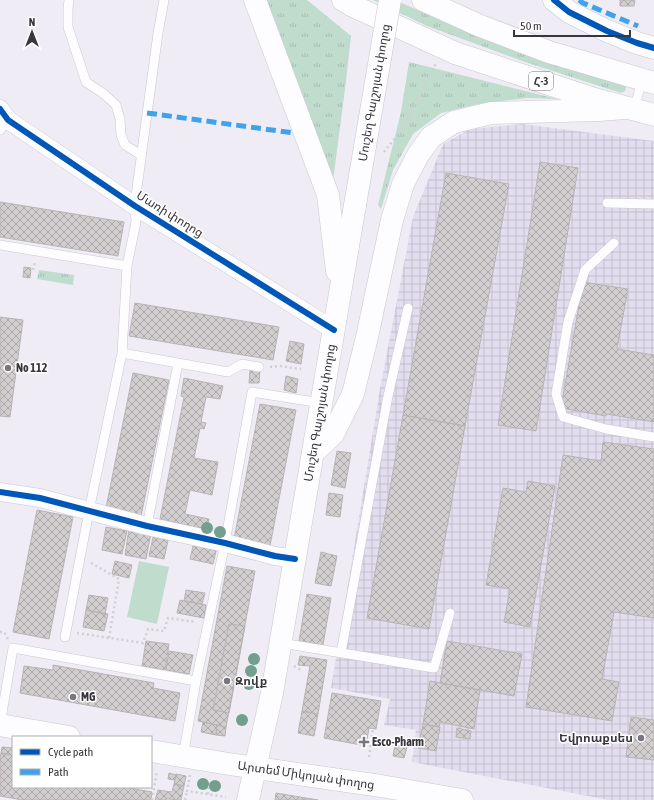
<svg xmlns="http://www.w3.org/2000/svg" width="654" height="800" font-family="'Asap Condensed','Noto Sans Armenian',sans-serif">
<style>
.industrial{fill:url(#industrial-grid)}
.grass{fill:url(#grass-tufts)}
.pitch{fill:#bfdccd}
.building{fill:url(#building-cross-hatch);stroke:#b7b4b6}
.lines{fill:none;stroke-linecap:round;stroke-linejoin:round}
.lane-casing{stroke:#cac8cf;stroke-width:10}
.street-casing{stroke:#cac8cf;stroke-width:19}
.secondary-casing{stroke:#cac8cf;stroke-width:23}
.primary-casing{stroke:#cac8cf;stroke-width:23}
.path{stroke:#d0d0d2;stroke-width:2.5;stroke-dasharray:2 3;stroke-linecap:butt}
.lane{stroke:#fdfcfe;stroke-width:9}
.street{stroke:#fdfcfe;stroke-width:18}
.secondary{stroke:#fdfcfe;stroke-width:22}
.primary{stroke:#fdfcfe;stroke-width:22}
.secondary-bridge-casing{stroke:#cac8cf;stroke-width:23;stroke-linecap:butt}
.secondary-bridge{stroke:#fdfcfe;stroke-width:22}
.quiet{stroke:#3fa3ec;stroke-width:5;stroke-dasharray:10 5;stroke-linecap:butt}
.cycleway-casing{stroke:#fff;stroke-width:8}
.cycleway{stroke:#0057b8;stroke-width:6}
.tree{fill:#739f8e}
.poi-dot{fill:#78767e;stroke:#fff;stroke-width:1.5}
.labels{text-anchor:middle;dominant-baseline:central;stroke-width:3;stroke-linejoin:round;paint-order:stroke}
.shield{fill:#fff;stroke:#747277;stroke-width:1}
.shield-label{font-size:11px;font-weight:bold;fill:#38363d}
.street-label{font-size:12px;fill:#38363d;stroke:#fff}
.poi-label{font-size:12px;font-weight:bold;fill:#38363d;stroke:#fff;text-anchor:start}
</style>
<defs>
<pattern id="industrial-grid" width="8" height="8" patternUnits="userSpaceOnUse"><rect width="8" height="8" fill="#e3deef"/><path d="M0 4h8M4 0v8" fill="none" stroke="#c4bfce"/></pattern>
<pattern id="grass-tufts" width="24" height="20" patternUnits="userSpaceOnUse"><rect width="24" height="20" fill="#bfdccd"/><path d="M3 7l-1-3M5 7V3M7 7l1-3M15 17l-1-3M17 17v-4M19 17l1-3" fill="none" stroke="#a5bdb1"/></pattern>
<pattern id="building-cross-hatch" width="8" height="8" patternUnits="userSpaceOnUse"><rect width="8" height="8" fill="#d2ced0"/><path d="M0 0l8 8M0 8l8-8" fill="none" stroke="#aba8aa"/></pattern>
</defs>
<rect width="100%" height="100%" fill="#efecf6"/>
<path class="industrial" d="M522,124L654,141V800H608L412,762L416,730L384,725L390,699L331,688L380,389L413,217L443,144L470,129Z"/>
<path class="grass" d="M264,0H307L351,36L346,81L333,181L277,26Z
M373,0H395L422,12L477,36L624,84L626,87L625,91L621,93L528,63L427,26Z
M409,62L557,99L527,98L478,104L441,113L413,134L393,170L381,209L378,205L401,112Z
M39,270L74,275L73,285L37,279Z"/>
<path class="pitch" d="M139,561L169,567L157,624L127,617Z"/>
<path class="building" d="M620,0H635L634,6H620Z
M540,162L578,168L536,431L498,425Z
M446,173L509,184L465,426L403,415Z
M0,202L124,222L118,256L0,237Z
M24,267L31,268L30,278L23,277Z
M583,282L628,289L617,349L654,355V422L606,414V416L561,408Z
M135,303L279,327L273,360L129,336Z
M0,317L23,320L10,417L0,416Z
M290,341L304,344L301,364L286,361Z
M250,370L260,371L259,383H249Z
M133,373L169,380L141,516L106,508Z
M286,376L298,379L296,393L284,390Z
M184,378L223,386L220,399L206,397L201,422L206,423L204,429L200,428L194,458L218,462L212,495L190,490L185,514L209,519L207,530L160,519L184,397L181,396Z
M260,404L296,410L270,546L234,539Z
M403,415L465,426L429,629L367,618Z
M603,442L654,449V618L614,612L602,679L619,682L612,721L526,707L563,455L601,461Z
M337,451L351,453L345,488L331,485Z
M528,481L555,486L530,627L504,622L510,589L486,585L503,488L526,492Z
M329,493L343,495L340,517L326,515Z
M37,510L73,517L49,639L13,632Z
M106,527L127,531L122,554L102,550Z
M129,529L151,533L146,559L125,555Z
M154,533L169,536L164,559L149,556Z
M194,542L217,547L213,564L190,559Z
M321,552L337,556L331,586L315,583Z
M115,561L132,565L129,578L112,574Z
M227,566L255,571L226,727L198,721Z
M186,590L205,593L202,604L184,601Z
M307,594L331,598L323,645L299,641Z
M89,595L108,598L105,614L86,610Z
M180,600L206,605L204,618L177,613Z
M86,610L108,614L104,631L83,627Z
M229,624L245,626L229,713L213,710Z
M146,641L169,644L165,670L142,666Z
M447,641L522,654L514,696L440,683Z
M169,651L193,655L189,674L166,670Z
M300,656L327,660L318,714L302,711L310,666L298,665Z
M53,665L154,683L153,688L180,693L175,721L20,693L24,666L53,670Z
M430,681L480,690L474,729L440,722L439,727L423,724Z
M332,693L381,701L376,729L369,728L366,746L324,738Z
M302,711L318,714L314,736L298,733Z
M631,717L654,720V760L626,757Z
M203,722L217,725L216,735L201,732Z
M423,724L440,727L436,751L418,748Z
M217,725L226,727L225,736L216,735Z
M457,728L471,731L470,739L456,737Z
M395,745L407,747L404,758L393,756Z
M2,747L13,748V755L1,753Z
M1,753L13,755L11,767H13V787H124L152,792L151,800H22L0,796V758Z
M169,773L176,775L175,780L168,779Z
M176,774L186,776L184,786L174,784Z
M174,784L184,786L181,800L167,799L166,800H155L158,790L172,792Z
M276,793L318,800H275Z"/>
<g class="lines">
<g class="lane-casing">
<path id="lane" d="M69,0L68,9V27L86,82L104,94L116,105L120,119L121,135L125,145L141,155
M164,0L158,33L137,188L135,206L136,222L127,266L122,353L228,372L242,364L259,367
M634,110L642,80
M0,130L8,120
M607,203L654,204
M614,243L585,270L568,322L556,394L563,417L606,429L654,437
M0,245L127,266
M147,526L178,363
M65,637L89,511L122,353
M281,643L434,668L450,613
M341,653L388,396L408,308
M0,725L13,648L196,681
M183,757L196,681L225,543L252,392L321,403"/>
</g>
<g class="street-casing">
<path id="street" d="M0,109L8,120L135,206L334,330
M0,492L40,498L147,526L225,543L275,556L295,559"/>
</g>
<g class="secondary-casing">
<g id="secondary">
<path d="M255,0L328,195L337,271"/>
<path d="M554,0L569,12L607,31L637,43L654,48"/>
<path d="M313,453L333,434L353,394L367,337L392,220L403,184L418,155L431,137L454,122L491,113L599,110L625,108"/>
<path d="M0,725L69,737"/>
<path id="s1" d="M151,751L229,764L381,786L462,800"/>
<path id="s2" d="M248,800L272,693L355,205"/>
</g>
</g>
<g class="primary-casing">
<path id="primary" d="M343,0L351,5L455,53L591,98L654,115
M423,0L478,25L549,52L654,83"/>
</g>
<path class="path" d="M384,152L403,128L436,63
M33,270L35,262
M270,367L280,366L301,369
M91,563L119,579L109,638
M0,632H4L8,639
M77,633L143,643L148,629L164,631L168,618L196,622
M294,666L301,670
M369,757L373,729
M190,775L187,791L226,797
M131,788V787
M208,794L210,779
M152,800L157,771
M185,800L187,791"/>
<use href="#lane" class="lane"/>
<use href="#street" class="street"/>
<use href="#secondary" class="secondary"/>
<use href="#primary" class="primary"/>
<g class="secondary-bridge-casing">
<g id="secondary-bridge">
<path id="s3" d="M355,205L390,0"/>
</g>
</g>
<use href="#secondary-bridge" class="secondary-bridge"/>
<path class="quiet" d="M579,0L583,3L638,26
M147,113L294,133"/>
<g class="cycleway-casing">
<path id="cycleway" d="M554,0L569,12L607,31L637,43L654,48
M0,109L8,120L135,206L334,330
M0,492L40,498L147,526L225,543L275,556L295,559"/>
</g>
<use href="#cycleway" class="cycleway"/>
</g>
<g class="tree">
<circle cx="207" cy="528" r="6"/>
<circle cx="220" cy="532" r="6"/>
<circle cx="254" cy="659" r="6"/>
<circle cx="251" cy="671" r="6"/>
<circle cx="249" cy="684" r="6"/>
<circle cx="242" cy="720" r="6"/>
<circle cx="203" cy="784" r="6"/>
<circle cx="215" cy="786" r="6"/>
</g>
<g class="poi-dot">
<circle cx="8" cy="368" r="4"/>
<circle cx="227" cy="681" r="4"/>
<circle cx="73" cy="697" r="4"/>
<circle cx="641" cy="738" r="4"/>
<path d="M362 736h4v4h4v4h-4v4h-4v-4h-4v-4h4z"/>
</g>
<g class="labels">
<rect class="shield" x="529" y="72" width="24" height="18" rx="3"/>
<g class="shield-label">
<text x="541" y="81">Հ-3</text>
</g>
<g class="street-label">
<text stroke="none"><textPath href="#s3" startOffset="114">Մուշեղ Գալշոյան փողոց</textPath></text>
<text transform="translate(170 214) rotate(32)">Մառի փողոց</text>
<text stroke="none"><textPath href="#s2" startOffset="394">Մուշեղ Գալշոյան փողոց</textPath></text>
<text stroke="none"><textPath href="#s1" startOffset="157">Արտեմ Միկոյան փողոց</textPath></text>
</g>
<g class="poi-label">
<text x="16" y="368">No 112</text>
<text x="235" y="681">Զովք</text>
<text x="81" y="697">MG</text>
<text x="633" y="738" text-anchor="end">Եվրոաքսես</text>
<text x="372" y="742">Esco-Pharm</text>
</g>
</g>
<rect x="12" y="736" width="140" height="52" fill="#ffffff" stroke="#afafb1"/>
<rect x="20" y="749" width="20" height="6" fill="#0057b8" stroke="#afafb1"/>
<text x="48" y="756" font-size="12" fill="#38363d">Cycle path</text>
<rect x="20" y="769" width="20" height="6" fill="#3fa3ec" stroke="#afafb1"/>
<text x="48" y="776" font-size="12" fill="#38363d">Path</text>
<g transform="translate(32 32)" stroke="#ffffff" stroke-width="3" paint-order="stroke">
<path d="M0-3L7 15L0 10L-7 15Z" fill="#38363d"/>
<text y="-6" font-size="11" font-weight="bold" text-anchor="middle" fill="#38363d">N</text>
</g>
<path d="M514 30v6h116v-6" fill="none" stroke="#38363d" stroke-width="2"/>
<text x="520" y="30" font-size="12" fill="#38363d" stroke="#ffffff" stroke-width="3" paint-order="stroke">50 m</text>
</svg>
